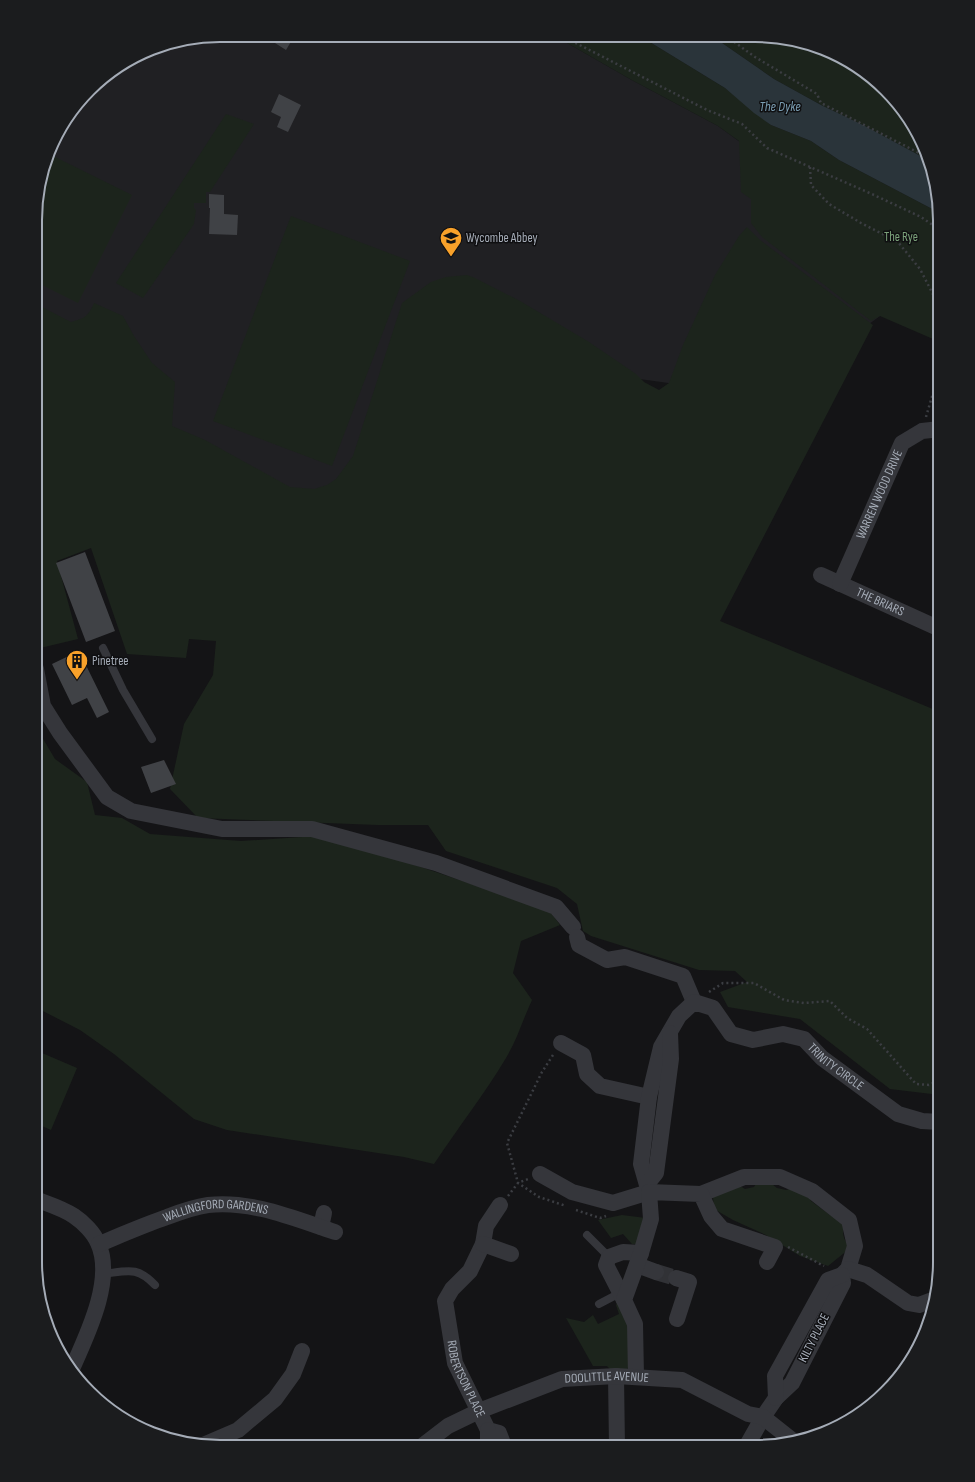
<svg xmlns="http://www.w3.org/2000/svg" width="975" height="1482" font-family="'Sofia Sans Condensed',sans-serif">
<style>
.built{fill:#202023}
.green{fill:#1c241c}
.water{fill:#2a343a}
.building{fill:#404246}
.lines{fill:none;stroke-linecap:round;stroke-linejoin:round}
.minor-tunnel{stroke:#313236;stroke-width:16;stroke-dasharray:16 8;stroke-linecap:butt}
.path{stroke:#3b3d42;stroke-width:2.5;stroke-dasharray:2 3;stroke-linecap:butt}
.service{stroke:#35363b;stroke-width:8}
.minor{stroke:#35363b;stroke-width:16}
.labels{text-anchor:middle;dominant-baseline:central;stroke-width:3;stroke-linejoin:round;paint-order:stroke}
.park-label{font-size:13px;fill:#7ca27b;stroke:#0f0f11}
.poi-label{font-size:13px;fill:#a5acb7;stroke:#0f0f11;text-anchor:start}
.street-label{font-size:13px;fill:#a5acb7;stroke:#0f0f11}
.water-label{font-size:14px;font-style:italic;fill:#7b9eb3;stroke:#0f0f11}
.rim{fill:none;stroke:#a5acb7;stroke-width:2}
</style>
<rect width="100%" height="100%" fill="#141416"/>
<path class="built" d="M220,35L555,36L630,79L718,126L758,155L880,316L769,397L618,376L341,517L155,443L36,327L37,196L60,128L98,81L160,45Z"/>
<path class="green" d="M555,36H640L725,88L771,125L811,141L839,160L938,212L940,220V342L880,316L871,321L762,237L751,223V199L741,192L739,141L718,126L630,79Z
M712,36L779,37L825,49L867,73L902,107L926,149L928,160L863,125L821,105L774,79Z
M226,114L254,124L210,192H206V203H194V208L196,210L194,224L143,298L116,283Z
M51,155L132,195L78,303L36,282L37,196Z
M291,216L410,261L332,466L213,421Z
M747,227L760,240L873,325L720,621L940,712V1095L890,1089L800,1019L728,1007L720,992L747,982L735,971L699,970L591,936L583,931L577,904L557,888L446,851L428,825H378L198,818L170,789L184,724L213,675L216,641L189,639L186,658L127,654L91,548L57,561L78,639L36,649V304L71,322C85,318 88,317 94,303L123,316L134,336L152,363L175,382L172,426L205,440L290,487L314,489L327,485L336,479L353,456L402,303L431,282L446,277L467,275L475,278L520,301L589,342L636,374L644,382L659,390L669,383L683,345L715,275L739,236Z
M36,727L55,759L87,782L95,815L122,818L150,834L241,841L317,836L397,859L549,910L560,925L521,941L513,973L532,1000C523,1019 517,1040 506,1058C484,1095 457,1129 434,1164L404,1157L227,1130L194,1119L114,1054L80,1030L35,1007V933L43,920L36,900Z
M35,1050L77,1068L51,1130L35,1123Z
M768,1181L777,1188L786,1190L796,1187L805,1191L811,1201L830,1215L844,1220C843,1227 842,1234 845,1240C847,1244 848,1245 849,1249L828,1266L800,1256L766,1235L733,1220L714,1209L713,1197L740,1186L745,1189L754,1187L757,1182Z
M622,1215L646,1218L636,1244H632L623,1234L611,1238L598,1220Z
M617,1303L628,1321L631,1362L626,1371L611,1370L607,1366H593L566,1318L584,1322L593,1315L598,1324L619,1314L616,1305Z"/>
<path class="water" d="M640,36H712L774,79L821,105L863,125L928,160L938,212L839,160L811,141L771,125L754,113L725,88Z"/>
<path class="building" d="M280,35H295L286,50L275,43Z
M279,94L301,105L288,132L277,127L281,117L271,112Z
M209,194L224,195V214L238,215L237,235L209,234L210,208H209Z
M85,552L115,631L86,642L56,563Z
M79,651L109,712L97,718L87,698L72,705L52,664Z
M164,760L176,784L151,793L141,767Z"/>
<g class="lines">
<path class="minor-tunnel" d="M656,1272L676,1278"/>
<path class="path" d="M562,36L707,110L742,124L767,148L874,195L921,217L940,230
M726,36L755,57L817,94L821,103L927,157
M810,167L811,185L829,204L861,223L898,242L920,269L940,308
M926,417L940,369
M709,992L723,983H754L784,1000L804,1003L830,1001L847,1018L867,1029L916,1084L929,1085L940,1080
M553,1055L542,1072L507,1143L518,1183L539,1197L566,1206
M508,1196L518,1183L528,1179
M576,1210L600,1218L606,1216
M788,1247L824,1266"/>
<path class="service" d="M103,648L123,690L152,739
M587,1235L609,1257
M103,1274C128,1271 137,1266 155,1285
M599,1304L620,1293"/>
<g class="minor">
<path id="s1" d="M821,575L940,629"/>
<path id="s2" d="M840,584L902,443L922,431L940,429"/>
<path d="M36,669L43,706L60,733L107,797L131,811L222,829H312L436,863L556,907L573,927"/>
<path d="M577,937L579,945L607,960L625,957L683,976L694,1002"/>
<path d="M561,1043L583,1055L587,1074L600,1086L649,1097"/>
<path id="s3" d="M540,1174L572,1192L613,1203L649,1192L641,1164L649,1097L661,1047L679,1016L694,1002L713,1008L731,1034L753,1040L783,1034L804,1039L822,1058L898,1114L922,1121L940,1122"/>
<path d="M647,1184L656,1173L671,1059L670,1033"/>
<path d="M701,1194L744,1177H780L812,1191L849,1220L855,1246L848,1269L842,1275L843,1283L792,1383L776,1398L763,1417L746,1447"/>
<path d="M35,1199C48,1204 62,1208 74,1216C83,1222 94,1233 98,1243C115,1280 86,1337 71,1371"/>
<path id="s4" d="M500,1205L486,1226L483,1244L470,1271L452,1289L445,1301L455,1363L488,1430L499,1433L504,1446"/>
<path d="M321,1227L324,1213"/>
<path id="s5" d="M99,1244C121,1235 144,1225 167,1217C180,1212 194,1207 208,1205C252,1200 295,1219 335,1232"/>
<path d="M483,1244L511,1254"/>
<path d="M637,1265L656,1272"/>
<path d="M848,1269L867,1275L908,1303L919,1305L935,1299"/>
<path d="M676,1278L689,1282L677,1319"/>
<path d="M624,1300L606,1265L609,1257L623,1252L641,1253"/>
<path d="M616,1376L617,1447"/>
<path d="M636,1376L635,1324L624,1300L641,1253L651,1219L649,1192L701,1194L711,1216L722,1229L775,1247L767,1262"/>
<path d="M776,1398L775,1376L828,1280L842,1275"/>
<path d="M488,1430V1446"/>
<path d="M203,1445L238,1430L275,1399L293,1374L302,1351"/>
<path id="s6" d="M422,1446L448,1426L479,1411L562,1379L616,1376L682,1380L748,1414L763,1417L792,1440"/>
</g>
</g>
<defs>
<g id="school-pin" transform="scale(1.15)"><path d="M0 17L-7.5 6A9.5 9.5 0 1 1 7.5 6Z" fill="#f8a12a" stroke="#0f0f11"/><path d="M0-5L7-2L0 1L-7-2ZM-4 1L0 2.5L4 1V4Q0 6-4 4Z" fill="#111"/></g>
<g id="building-pin" transform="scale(1.15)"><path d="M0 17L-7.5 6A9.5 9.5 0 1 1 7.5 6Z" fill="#f8a12a" stroke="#0f0f11"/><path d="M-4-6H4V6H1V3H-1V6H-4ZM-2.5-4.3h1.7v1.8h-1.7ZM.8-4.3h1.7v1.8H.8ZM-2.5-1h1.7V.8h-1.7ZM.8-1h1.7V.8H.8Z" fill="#111"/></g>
</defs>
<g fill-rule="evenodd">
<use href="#school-pin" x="451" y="238"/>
<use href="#building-pin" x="77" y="661"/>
</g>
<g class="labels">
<g class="park-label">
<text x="901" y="237">The Rye</text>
</g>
<g class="poi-label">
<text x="466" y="238">Wycombe Abbey</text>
<text x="92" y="661">Pinetree</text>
</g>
<g class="street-label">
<text stroke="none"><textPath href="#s2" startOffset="98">WARREN WOOD DRIVE</textPath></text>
<text stroke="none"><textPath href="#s1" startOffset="65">THE BRIARS</textPath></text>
<text stroke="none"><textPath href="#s3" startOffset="490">TRINITY CIRCLE</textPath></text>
<text stroke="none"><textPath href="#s5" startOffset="123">WALLINGFORD GARDENS</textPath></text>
<text transform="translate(814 1338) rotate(-63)">KILTY PLACE</text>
<text stroke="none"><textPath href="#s4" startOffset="194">ROBERTSON PLACE</textPath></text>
<text stroke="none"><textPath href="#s6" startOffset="201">DOOLITTLE AVENUE</textPath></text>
</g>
<g class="water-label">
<text x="780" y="106">The Dyke</text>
</g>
</g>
<path d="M0 0H975V1482H0ZM220 42H755A178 178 0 0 1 933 220V1262A178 178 0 0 1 755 1440H220A178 178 0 0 1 42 1262V220A178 178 0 0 1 220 42Z" fill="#1b1c1e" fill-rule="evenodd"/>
<path class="rim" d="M220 42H755A178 178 0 0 1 933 220V1262A178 178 0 0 1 755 1440H220A178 178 0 0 1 42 1262V220A178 178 0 0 1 220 42Z"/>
</svg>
